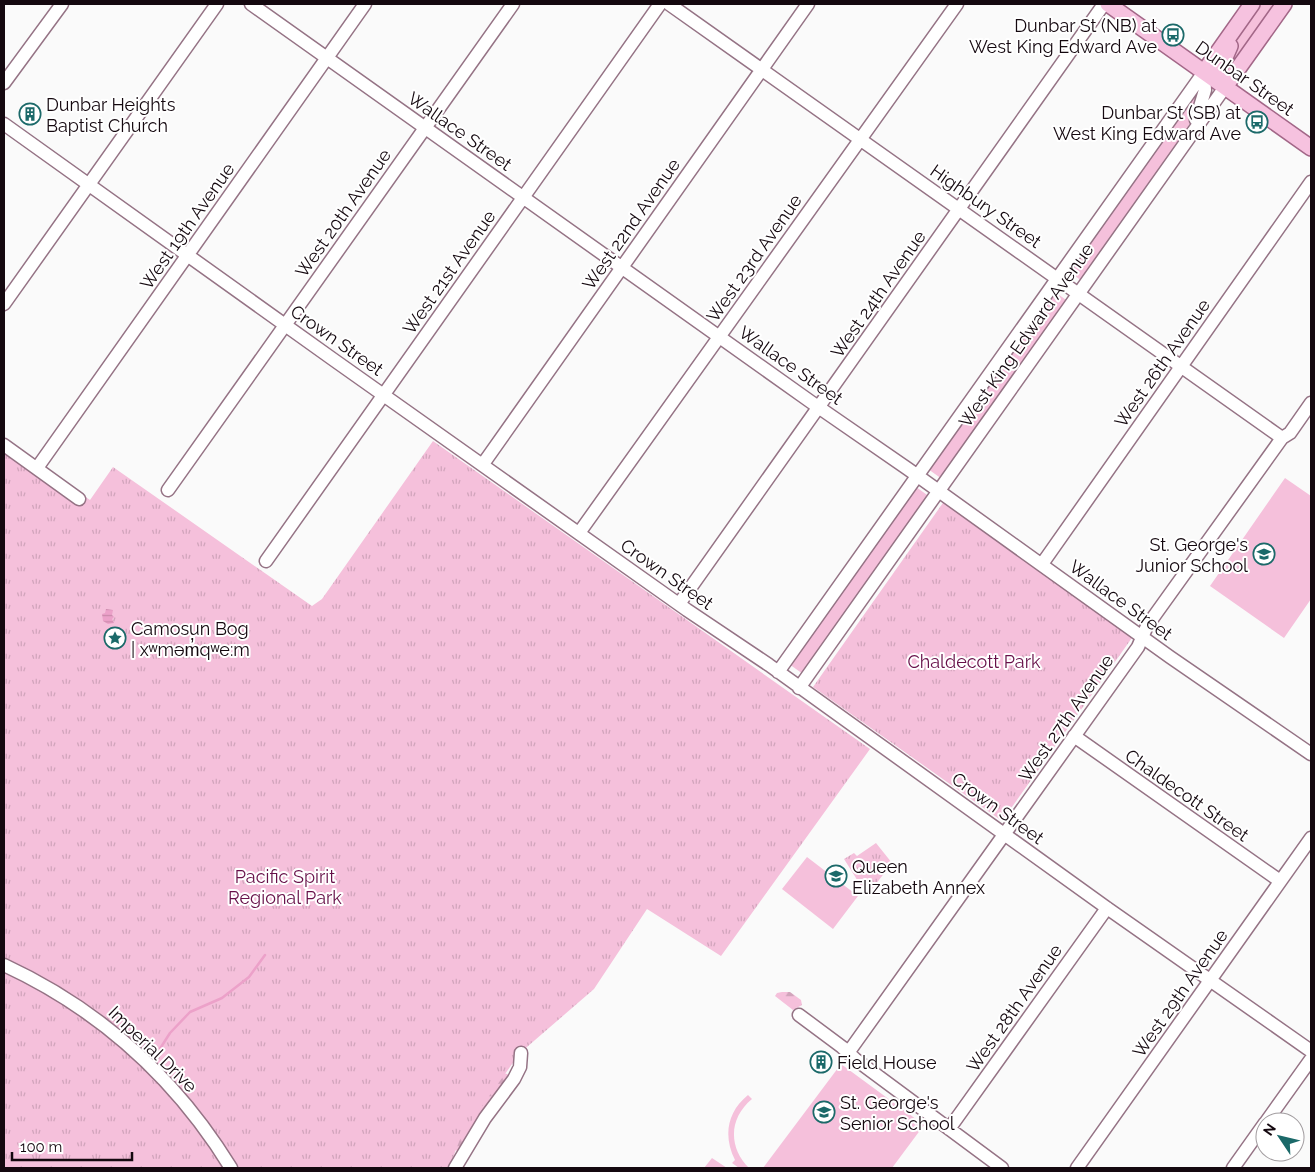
<svg xmlns="http://www.w3.org/2000/svg" width="1315" height="1172" font-family="Raleway,sans-serif">
<style>
.grass{fill:#f5c0db}
.forest{fill:url(#forest-firs)}
.park{fill:url(#park-tufts)}
.water{fill:url(#water-rules)}
.lines{fill:none;stroke-linecap:round;stroke-linejoin:round}
.stream{stroke:#eca1c9;stroke-width:2.5}
.minor-casing{stroke:#957385;stroke-width:15}
.major-casing{stroke:#a36788;stroke-width:18}
.minor{stroke:#fff;stroke-width:12}
.major{stroke:#f6c2df;stroke-width:15}
.labels{text-anchor:middle;dominant-baseline:central;stroke-width:4;stroke-linejoin:round;paint-order:stroke}
.poi-label{font-size:18px;fill:#14080f;stroke:#fff;text-anchor:start}
.street-label{font-size:18px;fill:#14080f;stroke:#fff}
.park-label{font-size:18px;fill:#671049;stroke:#fff}
</style>
<defs>
<pattern id="forest-firs" width="22" height="20" patternUnits="userSpaceOnUse" patternTransform="scale(1.25)"><rect width="22" height="20" fill="#f5c0db"/><path d="M5 1l3.5 6h-7zM16 11l3.5 6h-7z" fill="#d1a4bb"/></pattern>
<pattern id="park-tufts" width="24" height="20" patternUnits="userSpaceOnUse" patternTransform="scale(1.25)"><rect width="24" height="20" fill="#f5c0db"/><path d="M3 7l-1-3M5 7V3M7 7l1-3M15 17l-1-3M17 17v-4M19 17l1-3" fill="none" stroke="#d1a4bb"/></pattern>
<pattern id="water-rules" width="6" height="5" patternUnits="userSpaceOnUse" patternTransform="scale(1.25)"><rect width="6" height="5" fill="#eca1c9"/><path d="M0 2.5h6" fill="none" stroke="#ca89ab"/></pattern>
</defs>
<rect width="100%" height="100%" fill="#fafafa"/>
<path class="grass" d="M1259,4H1279L1238,61L1226,70L1232,46Z
M1197,92H1201L1193,118L1174,151L1082,281L1068,271Z
M1055,292L1069,302L942,479L928,469Z
M1285,478L1311,496V599L1284,638L1210,586Z
M916,487L930,497L803,674L789,664Z
M807,857L858,896L833,929L782,889Z
M841,1064L924,1125L892,1168H763Z
M748,1095L752,1099C729,1118 728,1147 749,1168H739L732,1163L735,1160C723,1136 727,1112 748,1095Z
M712,1158L727,1168H704Z"/>
<path class="forest" d="M782,992H790L801,1000L802,1005L793,1010L775,996L777,993Z
M504,1073L510,1075L489,1100L488,1111L465,1148L457,1151L451,1147Z"/>
<path class="park" d="M4,440L90,500L113,467L312,606L322,599L433,441L870,749L721,956L647,909L594,989L520,1053L462,1134L449,1168H4Z
M945,500L1134,635L1002,821L813,687Z
M876,843L892,863L869,893L861,886L844,859L854,853L857,856Z"/>
<path class="water" d="M106,609L113,610L112,615L114,617L112,619L114,623L108,624L103,621L102,614L105,613Z"/>
<g class="lines">
<path class="stream" d="M154,1058L170,1033L190,1012L222,998L249,977L265,955"/>
<g class="minor-casing">
<path id="minor" d="M251,4L811,402L908,469L1170,657L1311,754
M669,4L1282,438
M4,83L62,4
M1196,120L1205,90L1204,72
M4,124L334,360L687,610L769,665L1107,908L1311,1051
M4,304L217,4
M4,445L79,499
M483,464L808,4
M37,468L365,4
M168,490L513,4
M579,533L957,4
M266,561L660,4
M1042,564L1311,182
M679,604L1104,4
M778,672L1204,72
M799,688L1225,87
M1074,736L1280,881
M4,965C101,1010 175,1077 231,1168
M799,1015L842,1047L855,1059L1002,1168
M848,1053L1138,647L1147,626L1282,438L1290,433L1311,403
M1266,1122L1311,1059
M949,1129L1107,908
M455,1168L485,1118L514,1079L520,1067L521,1053
M1077,1168L1311,838
M1233,1168L1265,1123"/>
</g>
<g class="major-casing">
<path id="major" d="M1108,4L1311,148
M1204,72L1252,4
M1225,87L1284,4
M1225,87L1220,69L1230,46"/>
</g>
<use href="#minor" class="minor"/>
<use href="#major" class="major"/>
</g>
<defs>
<g id="bus-ring" transform="scale(1.125)"><circle r="9.5" fill="#fff" stroke="#1b6969" stroke-width="1.5"/><path d="M-5-6H5V4H4V6H2V4H-2V6H-4V4H-5ZM-3.5-4V0h7V-4ZM-3.5 1.2v1.5H-2V1.2ZM2 1.2v1.5H3.5V1.2Z" fill="#1b6969"/></g>
<g id="building-ring" transform="scale(1.125)"><circle r="9.5" fill="#fff" stroke="#1b6969" stroke-width="1.5"/><path d="M-4-6H4V6H1V3H-1V6H-4ZM-2.5-4.3h1.7v1.8h-1.7ZM.8-4.3h1.7v1.8H.8ZM-2.5-1h1.7V.8h-1.7ZM.8-1h1.7V.8H.8Z" fill="#1b6969"/></g>
<g id="school-ring" transform="scale(1.125)"><circle r="9.5" fill="#fff" stroke="#1b6969" stroke-width="1.5"/><path d="M0-5L7-2L0 1L-7-2ZM-4 1L0 2.5L4 1V4Q0 6-4 4Z" fill="#1b6969"/></g>
<g id="sight-ring" transform="scale(1.125)"><circle r="9.5" fill="#fff" stroke="#1b6969" stroke-width="1.5"/><path d="M0-6L1.8-2.2L6-1.7L2.9 1.2L3.7 5.4L0 3.3L-3.7 5.4L-2.9 1.2L-6-1.7L-1.8-2.2Z" fill="#1b6969"/></g>
</defs>
<g fill-rule="evenodd">
<use href="#bus-ring" x="1173" y="35"/>
<use href="#building-ring" x="30" y="114"/>
<use href="#bus-ring" x="1257" y="122"/>
<use href="#school-ring" x="1264" y="554"/>
<use href="#sight-ring" x="115" y="638"/>
<use href="#school-ring" x="836" y="876"/>
<use href="#building-ring" x="821" y="1062"/>
<use href="#school-ring" x="824" y="1112"/>
</g>
<g class="labels">
<g class="poi-label">
<text x="1157" y="25" text-anchor="end">Dunbar St (NB) at<tspan x="1157" dy="21">West King Edward Ave</tspan></text>
<text x="46" y="104">Dunbar Heights<tspan x="46" dy="21">Baptist Church</tspan></text>
<text x="1241" y="112" text-anchor="end">Dunbar St (SB) at<tspan x="1241" dy="21">West King Edward Ave</tspan></text>
<text x="1248" y="544" text-anchor="end">St. George's<tspan x="1248" dy="21">Junior School</tspan></text>
<text x="131" y="628">Camosun Bog<tspan x="131" dy="21">| xʷməm̓qʷe:m</tspan></text>
<text x="852" y="866">Queen<tspan x="852" dy="21">Elizabeth Annex</tspan></text>
<text x="837" y="1062">Field House</text>
<text x="840" y="1102">St. George's<tspan x="840" dy="21">Senior School</tspan></text>
</g>
<g class="street-label">
<text transform="translate(1245 78) rotate(35)">Dunbar Street</text>
<text transform="translate(460 131) rotate(35)">Wallace Street</text>
<text transform="translate(986 206) rotate(35)">Highbury Street</text>
<text transform="translate(343 213) rotate(-55)">West 20th Avenue</text>
<text transform="translate(631 224) rotate(-55)">West 22nd Avenue</text>
<text transform="translate(187 226) rotate(-55)">West 19th Avenue</text>
<text transform="translate(754 258) rotate(-55)">West 23rd Avenue</text>
<text transform="translate(449 272) rotate(-55)">West 21st Avenue</text>
<text transform="translate(878 294) rotate(-55)">West 24th Avenue</text>
<text transform="translate(1026 335) rotate(-55)">West King Edward Avenue</text>
<text transform="translate(337 340) rotate(35)">Crown Street</text>
<text transform="translate(1162 363) rotate(-55)">West 26th Avenue</text>
<text transform="translate(791 365) rotate(35)">Wallace Street</text>
<text transform="translate(667 574) rotate(35)">Crown Street</text>
<text transform="translate(1121 600) rotate(36)">Wallace Street</text>
<text transform="translate(1066 718) rotate(-55)">West 27th Avenue</text>
<text transform="translate(1187 795) rotate(35)">Chaldecott Street</text>
<text transform="translate(998 808) rotate(36)">Crown Street</text>
<text transform="translate(1180 993) rotate(-55)">West 29th Avenue</text>
<text transform="translate(1014 1008) rotate(-55)">West 28th Avenue</text>
<text transform="translate(153 1049) rotate(44)">Imperial Drive</text>
</g>
<g class="park-label">
<text x="974" y="661">Chaldecott Park</text>
<text x="285" y="876">Pacific Spirit<tspan x="285" dy="21">Regional Park</tspan></text>
</g>
</g>
<rect width="1315" height="1172" fill="none" stroke="#14080f" stroke-width="10"/>
<g transform="translate(1280 1137) rotate(305)"><circle r="24" fill="#ffffff" stroke="#a19c9f"/>
<path d="M0-4L9 19L0 12L-9 19Z" fill="#1b6969"/>
<text y="-8" font-size="14" font-weight="bold" text-anchor="middle" fill="#14080f">N</text>
</g>
<path d="M12 1152v8h120v-8" fill="none" stroke="#14080f" stroke-width="2.5"/>
<text x="20" y="1152" font-size="15" fill="#14080f" stroke="#ffffff" stroke-width="4" paint-order="stroke">100 m</text>
</svg>
